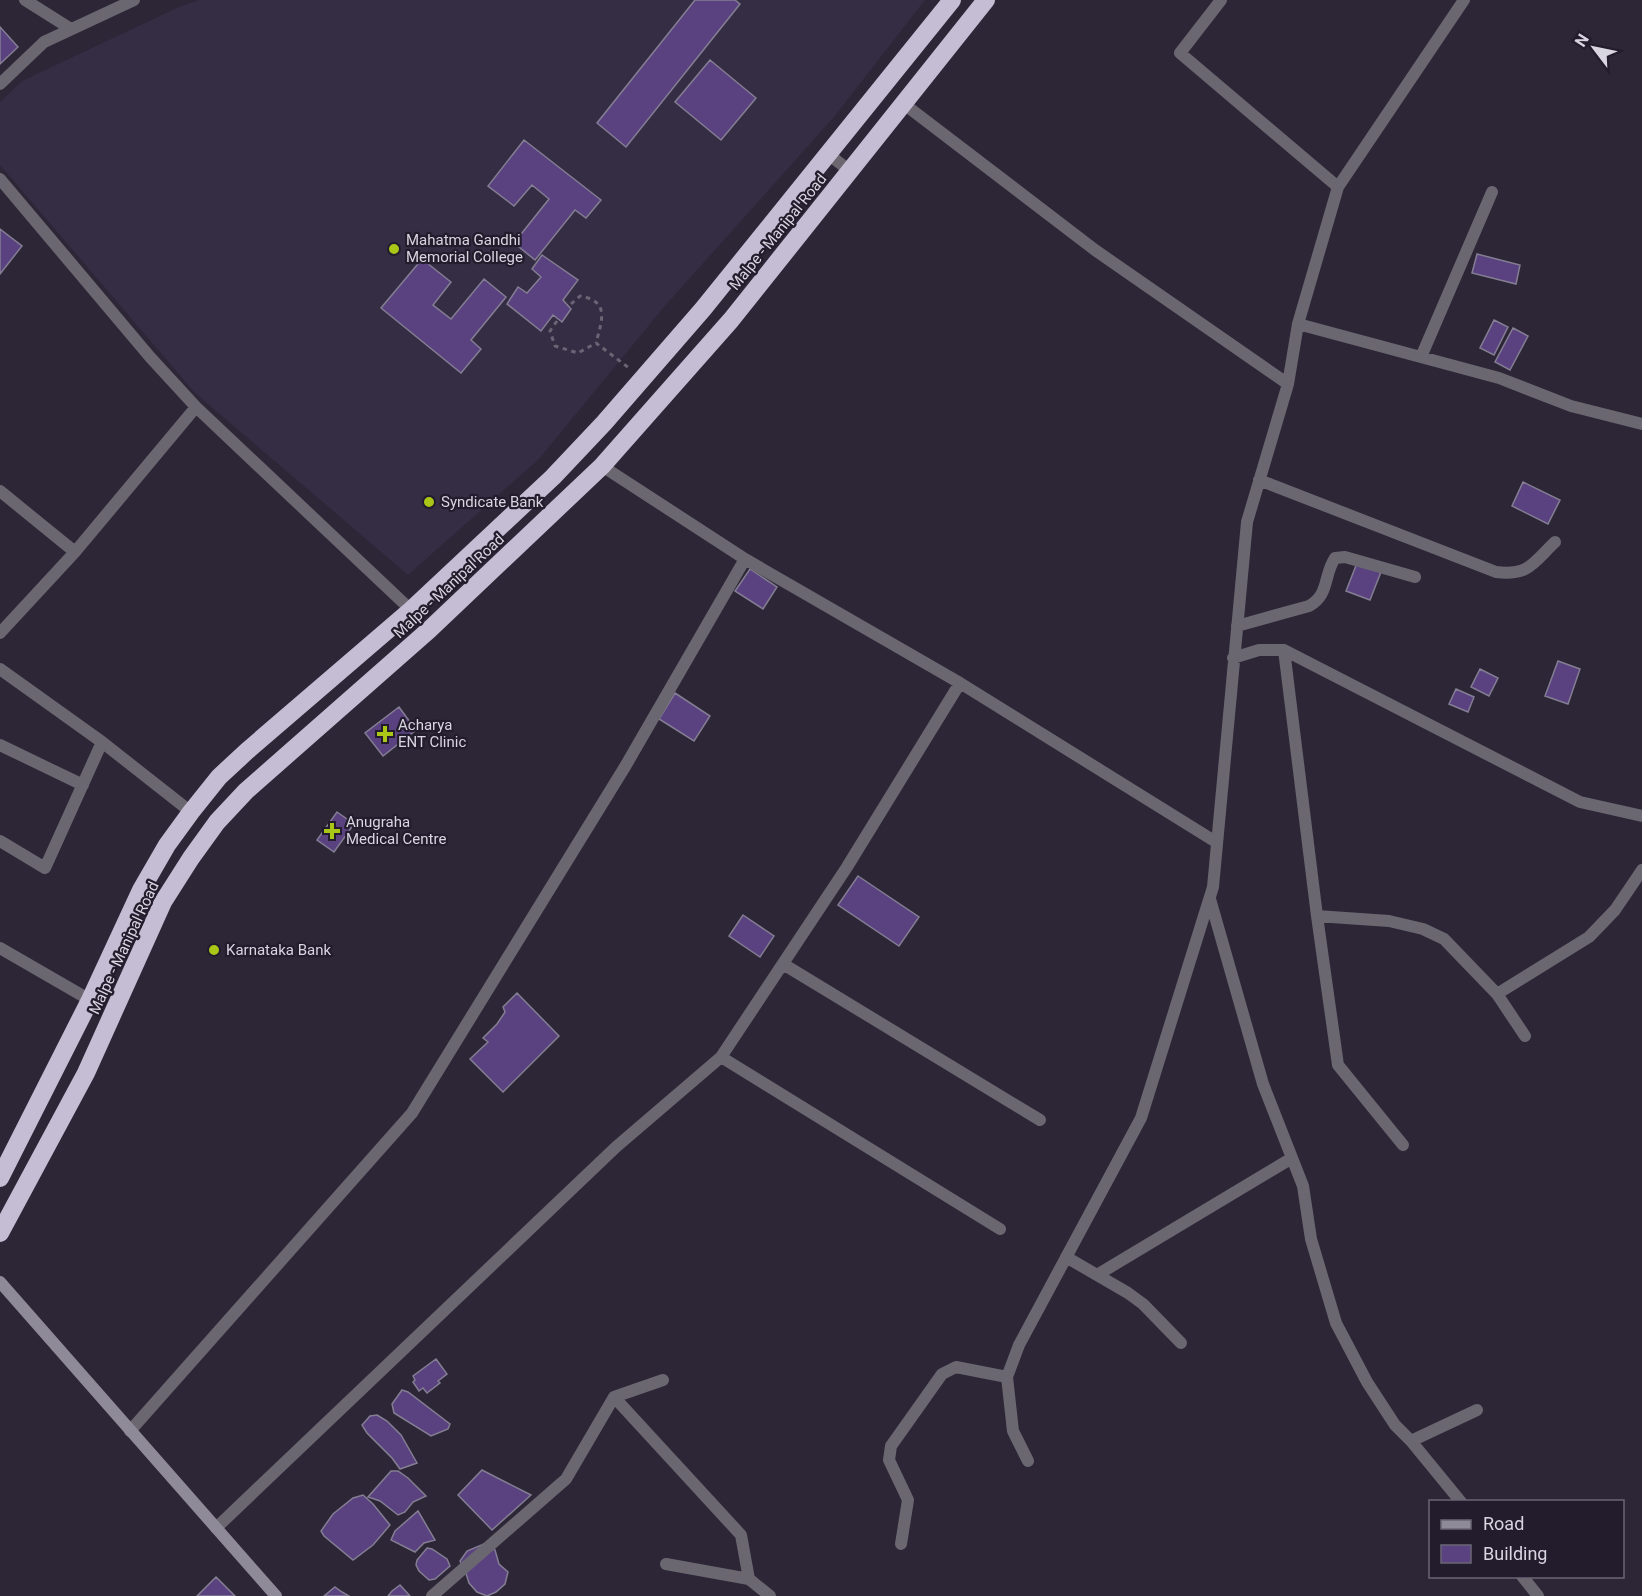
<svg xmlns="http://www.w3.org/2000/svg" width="1642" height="1596" font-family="Roboto,sans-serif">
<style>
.built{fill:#352d44}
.building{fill:#5a4281;stroke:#847e92;stroke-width:1.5}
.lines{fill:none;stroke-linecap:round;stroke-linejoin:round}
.path{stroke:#6a6574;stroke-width:3;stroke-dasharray:4.5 4.5;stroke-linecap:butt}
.street{stroke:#6a6770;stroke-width:12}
.secondary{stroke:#8e8a98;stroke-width:12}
.highway{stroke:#c4bdd3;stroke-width:18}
.poi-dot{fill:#aac718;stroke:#221c2c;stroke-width:2}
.labels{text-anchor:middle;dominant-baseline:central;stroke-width:4.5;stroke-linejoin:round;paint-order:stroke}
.street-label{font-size:15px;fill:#d8d4e0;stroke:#221c2c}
.poi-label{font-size:15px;fill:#d8d4e0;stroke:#221c2c;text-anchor:start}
</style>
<rect width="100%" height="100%" fill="#2c2637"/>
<path class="built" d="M199,0H925L834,117L664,307L539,459L408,575L195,393L0,165V102L22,81L181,6Z"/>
<path class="building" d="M695,0H735L740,4L626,147L597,123Z
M0,27L18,47L0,64Z
M710,60L756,98L721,140L675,102Z
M524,140L601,200L586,218L575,210L535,260L514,243L549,199L532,185L514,206L488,186Z
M0,229L22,246L0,274Z
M1477,254L1520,265L1516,284L1472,273Z
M542,255L578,280L563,300L571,309L562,322L553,315L541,331L507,304L518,287L527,293L541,277L532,269Z
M422,259L451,282L433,305L451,319L484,279L506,297L471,340L481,349L461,373L381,308Z
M1494,320L1508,327L1494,355L1480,348Z
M1513,328L1528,336L1510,370L1495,362Z
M1523,482L1560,500L1548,524L1512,506Z
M1357,563L1381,572L1370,600L1346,591Z
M750,569L777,587L763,609L735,591Z
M1558,661L1580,669L1568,704L1545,696Z
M1480,669L1498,678L1489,696L1471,687Z
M1456,689L1474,697L1468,712L1449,704Z
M675,693L710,716L694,741L659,719Z
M399,707L416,730L383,756L365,733Z
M337,812L354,824L334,852L317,840Z
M858,876L919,917L899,946L838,905Z
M743,915L774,936L760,957L729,936Z
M517,993L559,1036L503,1092L470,1059L488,1042L483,1038L497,1024L505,1012L503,1007Z
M436,1359L447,1374L438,1381L440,1383L427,1393L423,1388L419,1391L413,1382L415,1380L413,1376Z
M402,1390L408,1392L450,1424L448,1429L431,1436L394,1413L392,1404Z
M377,1415L387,1421L401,1435L417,1463L400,1469L392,1458L367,1433L362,1425L370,1416Z
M482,1470L531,1495L492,1530L458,1495Z
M391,1471H398L408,1478L426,1496L413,1502L405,1512L398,1515L380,1501L368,1497Z
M363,1495L373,1504L390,1525L373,1545L353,1560L324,1536L321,1531L333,1514L353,1498Z
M418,1511L435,1540L424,1543L415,1552L391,1540L395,1531Z
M486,1543L495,1550L499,1564L508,1572L505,1584L496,1592L487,1596L477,1592L469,1583L465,1570L460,1561L467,1551Z
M427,1548L432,1549L447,1559L450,1566L435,1579L429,1580L419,1571L416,1565L417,1560Z
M216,1577L235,1596H197Z
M400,1585L410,1596H388L392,1591Z
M335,1587L342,1592L349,1596H324Z"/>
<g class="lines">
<path class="path" d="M571,304L580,296C610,301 602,320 596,343
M557,321L550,331L555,346L578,353L596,343L629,368"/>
<path class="street" d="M25,0L71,29
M1221,0L1180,53L1338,187
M0,84L44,42L134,0
M904,104L1095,250L1288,384
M828,154L850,171
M0,179L150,357L196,407L411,610
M1298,324L1499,378L1571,406L1642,424
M1421,357L1492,192
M602,466L745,559L960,683L1216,842
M1259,480L1496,572C1529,576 1533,563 1555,542
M0,491L75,552
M1237,626L1309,606C1330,594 1323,576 1335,558L1345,557L1415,577
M0,633L75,552L196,407
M1284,650L1317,916L1338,1065L1403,1145
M1233,658L1259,650H1284L1580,802L1642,816
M0,669L102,742L191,812
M0,745L83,785
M0,841L45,868L102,742
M1210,899L1263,1084L1303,1186L1311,1239L1336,1323L1367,1382L1395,1425L1411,1441L1461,1502
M1317,916L1389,921L1423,929L1444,939L1497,994L1525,1036
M0,948L90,1000
M783,964L1040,1120
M1497,994L1589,937L1615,910L1642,870
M721,1057L1000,1229
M1066,1257L1128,1293L1143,1304L1181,1343
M1097,1275L1292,1158
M614,1397L741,1535L749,1579L770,1596
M130,1431L412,1113L626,765L745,559
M1411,1441L1477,1410
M1028,1461L1013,1431L1007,1377L1019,1345L1141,1118L1213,887L1247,522L1288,384L1298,324L1338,187L1464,0
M216,1528L616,1147L721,1057L847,867L960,683
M901,1544L908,1500L889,1460L891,1446L942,1374L956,1367L1007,1377
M666,1564L749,1579
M1522,1576L1538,1596
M432,1596L566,1479L614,1397L663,1380"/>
<path class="secondary" d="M0,1282L276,1596"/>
<path class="highway" d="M0,1178L90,1000L141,890L167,845L191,812L219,777L247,751L411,610L553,477L604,423L703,309L952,0
M0,1233L86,1073L163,902L191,858L217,822L246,791L429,630L602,466L731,320L986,0"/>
</g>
<g class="poi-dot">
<circle cx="394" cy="249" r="6"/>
<circle cx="429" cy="502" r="6"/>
<path d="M382 725h6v6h6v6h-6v6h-6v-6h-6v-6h6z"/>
<path d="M329 822h6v6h6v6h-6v6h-6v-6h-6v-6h6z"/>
<circle cx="214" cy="950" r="6"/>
</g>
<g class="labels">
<g class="street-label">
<text transform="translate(778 232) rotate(-51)">Malpe - Manipal Road</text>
<text transform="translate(449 586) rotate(-43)">Malpe - Manipal Road</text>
<text transform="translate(124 948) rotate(-65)">Malpe - Manipal Road</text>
</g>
<g class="poi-label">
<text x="406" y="240">Mahatma Gandhi<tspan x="406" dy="17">Memorial College</tspan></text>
<text x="441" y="502">Syndicate Bank</text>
<text x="398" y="725">Acharya<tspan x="398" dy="17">ENT Clinic</tspan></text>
<text x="346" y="822">Anugraha<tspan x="346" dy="17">Medical Centre</tspan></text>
<text x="226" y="950">Karnataka Bank</text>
</g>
</g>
<rect x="1429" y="1500" width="195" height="78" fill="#221c2c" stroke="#6b6674" stroke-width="1.5"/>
<rect x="1441" y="1520" width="30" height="9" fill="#8e8a98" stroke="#6b6674" stroke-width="1.5"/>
<text x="1483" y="1530" font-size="18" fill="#d8d4e0">Road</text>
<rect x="1441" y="1545" width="30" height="18" fill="#5a4281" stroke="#6b6674" stroke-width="1.5"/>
<text x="1483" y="1560" font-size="18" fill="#d8d4e0">Building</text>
<g transform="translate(1594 48) rotate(302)" stroke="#221c2c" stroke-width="4.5" paint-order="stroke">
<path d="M0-4.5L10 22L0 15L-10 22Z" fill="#d8d4e0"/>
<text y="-9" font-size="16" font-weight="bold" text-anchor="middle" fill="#d8d4e0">N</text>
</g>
</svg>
